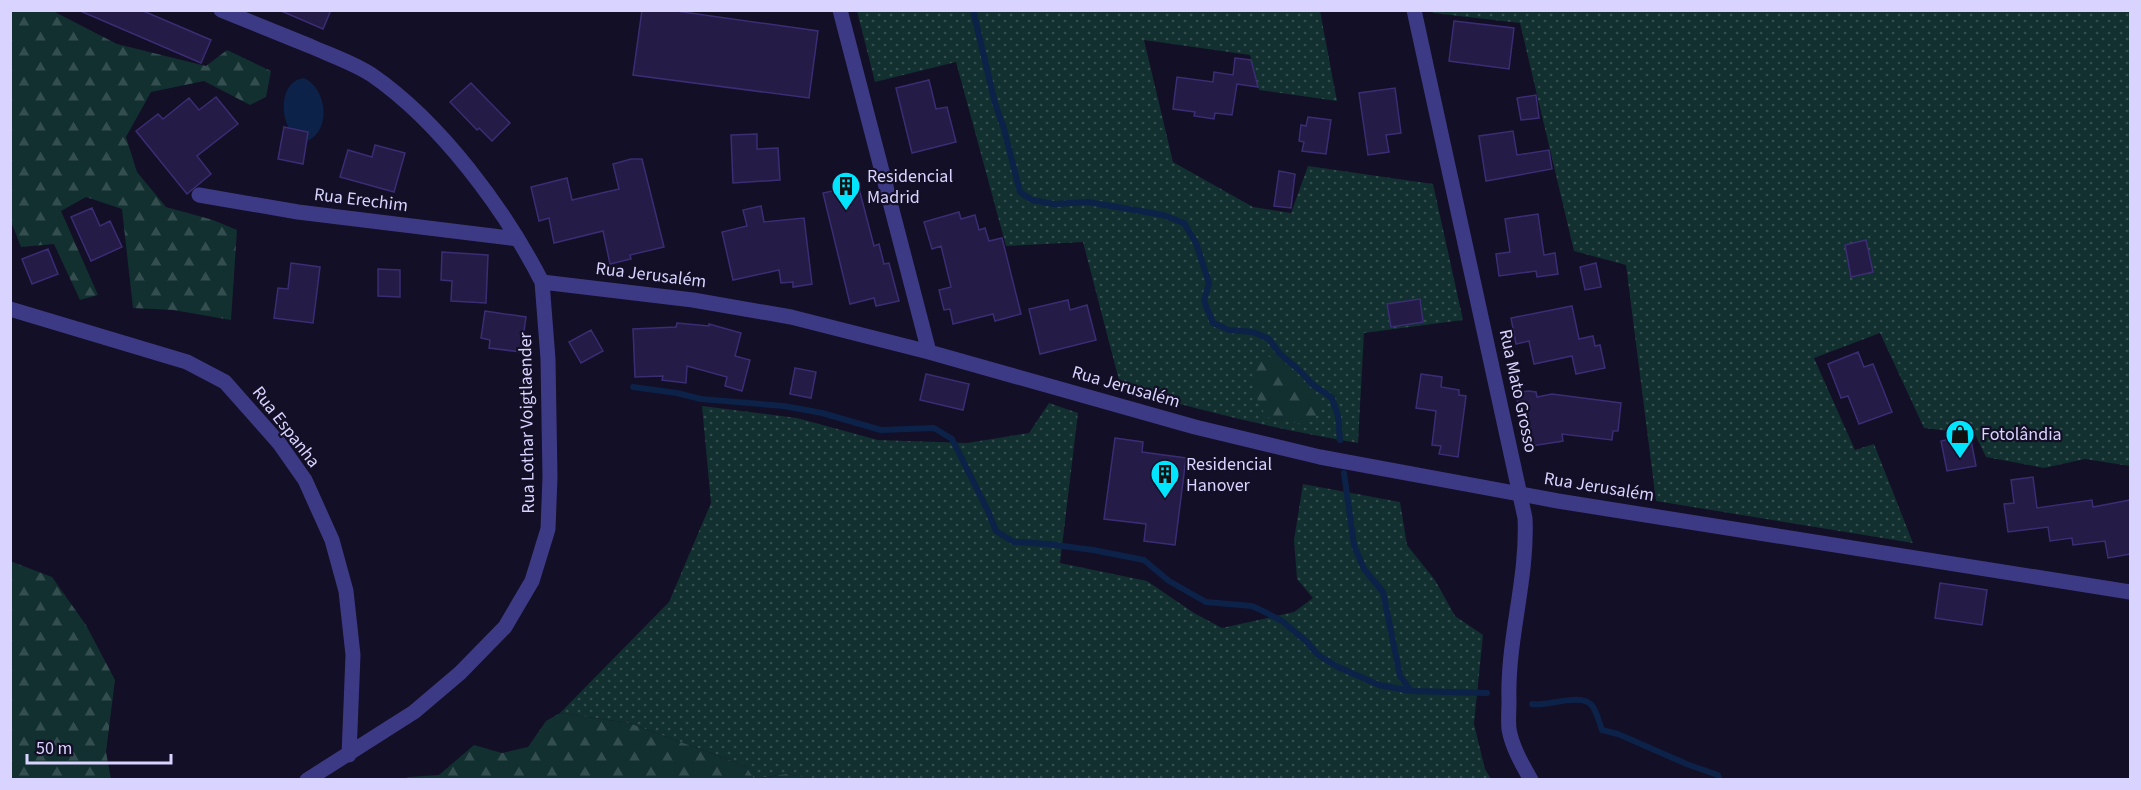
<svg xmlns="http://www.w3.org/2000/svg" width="2141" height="790" font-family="'Source Sans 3',sans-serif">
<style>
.grass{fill:url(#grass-dots)}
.forest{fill:url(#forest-firs)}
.water{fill:#0c2248}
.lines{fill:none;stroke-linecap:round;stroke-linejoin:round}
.stream{stroke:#0c2248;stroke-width:6}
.building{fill:#241b47;stroke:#3b2d73;stroke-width:1.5}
.minor{stroke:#3d3a85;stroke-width:15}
.tertiary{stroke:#3d3a85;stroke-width:15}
.labels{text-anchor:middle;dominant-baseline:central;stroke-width:4.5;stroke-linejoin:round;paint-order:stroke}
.poi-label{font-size:18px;fill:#d9d4ff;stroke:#130f26;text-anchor:start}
.street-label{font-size:18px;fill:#d9d4ff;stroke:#130f26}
</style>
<defs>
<pattern id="grass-dots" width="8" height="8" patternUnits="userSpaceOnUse" patternTransform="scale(1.5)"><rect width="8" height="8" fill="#12302f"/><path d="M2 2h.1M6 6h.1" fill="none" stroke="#344d4e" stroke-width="1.8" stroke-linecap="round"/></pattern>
<pattern id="forest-firs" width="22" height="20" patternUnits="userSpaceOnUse" patternTransform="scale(1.5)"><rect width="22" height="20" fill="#12302f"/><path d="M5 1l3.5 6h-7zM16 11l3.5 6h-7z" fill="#344d4e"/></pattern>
</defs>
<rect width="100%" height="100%" fill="#130f26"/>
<path class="grass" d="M857,11H1320L1337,101L1259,90L1250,55L1144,40L1173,162L1253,207L1291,213L1308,166L1433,184L1463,320L1364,333L1358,443C1278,430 1199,410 1121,388L1083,242L1006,246L956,62L875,82Z
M1432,11H2130V466L2085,459L2044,468L1986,457L1975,434L1924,428L1880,333L1814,358L1855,450L1874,444L1913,543L1656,501L1626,265L1574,251L1520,23L1433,13Z
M1049,403L1078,413L1060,563L1147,581L1194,613L1222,628L1294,612L1313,598L1297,579L1294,540L1303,484L1400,502L1407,545L1435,580L1455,616L1483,635L1474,724L1485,769L1491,779L817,780L786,774L754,779L746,766L629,723L560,713L669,602L711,503L702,406L797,418L878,440L967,443L1029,433Z"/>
<path class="forest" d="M11,10L53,11L117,44L206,66L227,50L271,71L266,97L250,105L204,81L151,92L126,137L137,172L166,207L213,220L237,230L231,320L173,310L133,308L122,209L86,197L61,211L98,295L80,300L54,244L21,247L10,219Z
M1263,354L1284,364L1303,390L1321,403L1314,421L1301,424L1266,417L1256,396L1252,373Z
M10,561L52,577L86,625L115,680L106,752L111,779H11Z
M560,713L629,723L746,766L754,779L786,774L817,779H404L408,777L439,775L474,745L502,753L528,747L546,721Z"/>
<path class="water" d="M304,78C327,88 332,131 307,141L308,132L289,128C280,112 281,81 304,78Z"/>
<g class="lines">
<path class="stream" d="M973,10L995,103L1004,129L1020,192L1032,200L1054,204L1088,202L1163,215L1184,223L1196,243L1209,283L1204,301L1213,323L1229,330L1253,332L1269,339L1280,354L1298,369L1312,384L1332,398L1338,416L1340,440
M633,387L677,393L701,399L784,406L822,413L881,430L934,428L952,439L988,511L996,531L1014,542L1048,544L1093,550L1144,560L1169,581L1206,602L1252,606L1263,611L1282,621L1307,642L1318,655L1338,667L1379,685L1411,691L1487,693
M1344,473L1354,545L1364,569L1383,592L1400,676L1411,691
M1532,704C1547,707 1584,691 1593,707C1597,713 1599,722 1602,730L1618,734L1689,765L1718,775L1720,780"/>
</g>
<path class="building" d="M78,10H141L211,40L201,63Z
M279,10H331L323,29Z
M642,10H669L818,31L809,98L633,75Z
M1454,21L1514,28L1509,69L1449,61Z
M1235,58L1251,60L1258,87L1237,84L1232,115L1215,113L1214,119L1194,116L1195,112L1173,109L1177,77L1213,82L1214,72L1233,75Z
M929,80L936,109L947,107L956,142L912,153L896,88Z
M471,83L510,123L492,141L479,128L477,130L450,102Z
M1395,88L1401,133L1386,135L1389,152L1368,155L1359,93Z
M1536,95L1539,118L1521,120L1517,98Z
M216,97L238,124L197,156L211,174L187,194L136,131L158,114L163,119L189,98L199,110Z
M1308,117L1331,120L1326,154L1302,151L1304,142L1299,141L1301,125L1306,126Z
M284,127L308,132L303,164L278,159Z
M1513,131L1517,155L1549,150L1552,169L1486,181L1479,136Z
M757,134V149L778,148L780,180L733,183L731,135Z
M375,145L405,153L394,192L340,177L348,150L372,157Z
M631,159H642L664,247L630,255L631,259L610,264L603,231L554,243L549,218L539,221L531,187L567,178L572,200L619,189L613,164Z
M1279,171L1295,174L1291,208L1274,206Z
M857,181L874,246L879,244L884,264L889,263L899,301L876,306L874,298L850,304L823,193L837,190L836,187Z
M761,206L764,222L804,218L812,284L793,287V282L781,283L779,270L733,280L722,232L747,226L743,210Z
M92,208L100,226L110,221L122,247L91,261L71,217Z
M959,212L961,219L975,215L979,230L985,228L989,241L1002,238L1021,314L995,321L993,314L953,324L950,309L944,310L939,290L951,287L941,246L932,249L924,222Z
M1538,214L1544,255L1555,253L1558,274L1537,277L1536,271L1499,276L1496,254L1510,252L1505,219Z
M1866,240L1873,272L1851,277L1845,245Z
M48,249L58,274L32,284L22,259Z
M442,252L488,255L486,303L451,301L452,281L441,280Z
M291,263L320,267L313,323L274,318L278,288L288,289Z
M1596,263L1601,287L1585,290L1580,267Z
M378,269L400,270V297L378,296Z
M1420,299L1423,322L1391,327L1387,304Z
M1068,300L1070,310L1087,305L1096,340L1040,354L1029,309Z
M1572,306L1579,339L1593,336L1595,346L1600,345L1605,368L1576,374L1572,356L1534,364L1529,341L1516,344L1511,318Z
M485,311L526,317L521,352L489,348L490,340L481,338Z
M677,323L709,326V324L741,333L735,356L750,360L742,391L725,386L727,377L687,366L686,383L662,380L663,376L635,377L633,329L676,327Z
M591,330L603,351L581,363L569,342Z
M1858,352L1864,367L1873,364L1892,412L1859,424L1848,396L1841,398L1828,364Z
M795,368L816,372L811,398L790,394Z
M926,374L969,384L963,410L920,400Z
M1421,374L1442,377L1441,387L1459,390V395L1466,396L1458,457L1439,454L1441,446L1432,445L1436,411L1416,408Z
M1528,391L1536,392L1537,397L1552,394L1621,403L1618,431H1613L1612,440L1562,434L1563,441L1525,447L1516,393Z
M1970,435L1976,466L1947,471L1941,441Z
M1115,438L1143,442L1142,452L1186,458L1175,545L1144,541L1146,524L1104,519Z
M2033,477L2037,508L2092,500L2093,507L2130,500V554L2108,558L2105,541L2073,545L2072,538L2050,541L2048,527L2008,532L2004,504L2014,503L2011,480Z
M1940,583L1987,590L1982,625L1935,618Z"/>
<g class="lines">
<path class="minor" d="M221,10C250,22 280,34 310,46C330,55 354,63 372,75C440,122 504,208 542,282L693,300L791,317L929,352L1195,427L1320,457L1558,501L2130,592
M840,10L929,352
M199,195L298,212L518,239
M10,309L187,362L225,382L279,443L305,480L332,540L346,591L353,655L349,755
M307,780L414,712L460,673L505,627L532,581L548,529L550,477L548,359L542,282"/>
<path class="tertiary" d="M1414,10L1525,518C1528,579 1507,639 1509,701C1509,710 1508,720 1509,729C1512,747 1522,764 1531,780"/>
</g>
<defs>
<g id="building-pin" transform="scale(1.5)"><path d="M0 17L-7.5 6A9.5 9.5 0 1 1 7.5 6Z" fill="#00e5ff" stroke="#130f26"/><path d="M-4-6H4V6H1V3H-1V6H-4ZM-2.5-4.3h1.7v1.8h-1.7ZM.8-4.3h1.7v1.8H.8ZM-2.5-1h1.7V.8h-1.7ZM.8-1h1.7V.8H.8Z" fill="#111"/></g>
<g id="shop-pin" transform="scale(1.5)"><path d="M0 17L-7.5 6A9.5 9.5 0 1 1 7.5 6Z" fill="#00e5ff" stroke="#130f26"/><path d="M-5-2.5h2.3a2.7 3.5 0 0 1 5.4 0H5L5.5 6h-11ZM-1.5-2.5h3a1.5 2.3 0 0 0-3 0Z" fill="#111"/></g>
</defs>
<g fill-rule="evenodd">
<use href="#building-pin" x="846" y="186"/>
<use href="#shop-pin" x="1960" y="434"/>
<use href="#building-pin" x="1165" y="474"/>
</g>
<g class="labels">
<g class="poi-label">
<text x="867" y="176">Residencial<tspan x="867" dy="21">Madrid</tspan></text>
<text x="1981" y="434">Fotolândia</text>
<text x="1186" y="464">Residencial<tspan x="1186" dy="21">Hanover</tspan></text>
</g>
<g class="street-label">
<text transform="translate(361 200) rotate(7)">Rua Erechim</text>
<text transform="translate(651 275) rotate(7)">Rua Jerusalém</text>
<text transform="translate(1126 387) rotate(16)">Rua Jerusalém</text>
<text transform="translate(1518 391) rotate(78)">Rua Mato Grosso</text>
<text transform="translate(527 423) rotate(-91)">Rua Lothar Voigtlaender</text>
<text transform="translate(286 427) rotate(52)">Rua Espanha</text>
<text transform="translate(1599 487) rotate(9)">Rua Jerusalém</text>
</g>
</g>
<rect width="2141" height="790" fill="none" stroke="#d9d4ff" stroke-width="24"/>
<path d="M27 754v9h144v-9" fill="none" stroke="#d9d4ff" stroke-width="3"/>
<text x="36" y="754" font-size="18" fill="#d9d4ff" stroke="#130f26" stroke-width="4.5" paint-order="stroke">50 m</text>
</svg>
